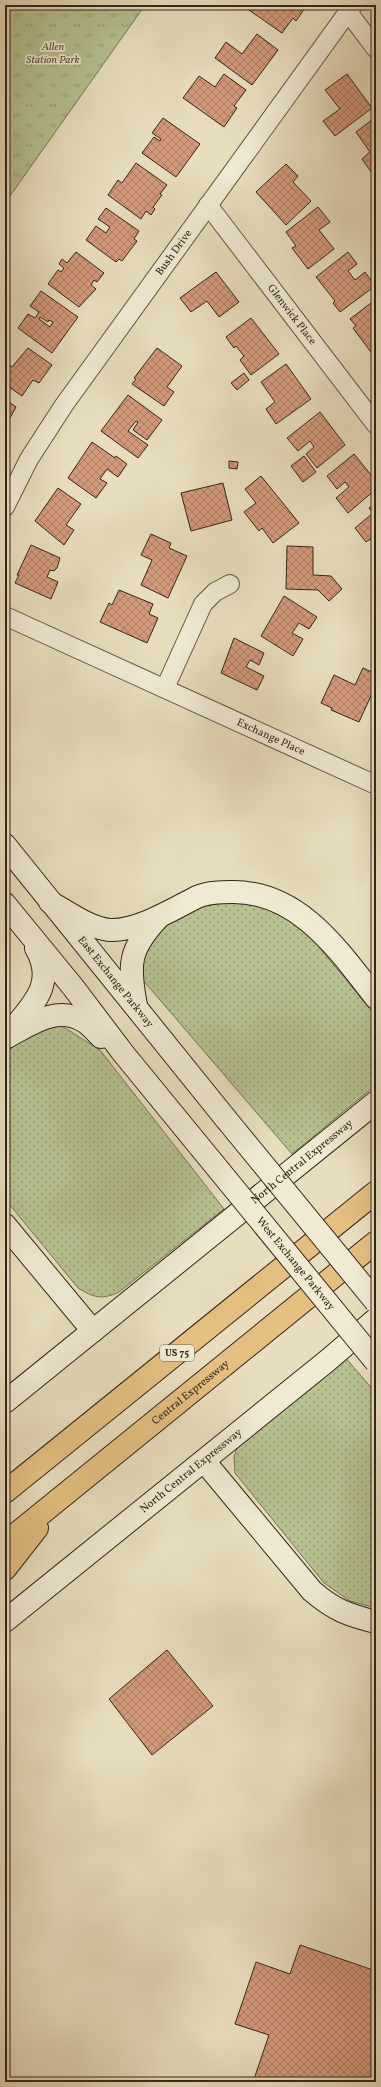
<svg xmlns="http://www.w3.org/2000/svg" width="381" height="2087" font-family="Vollkorn,serif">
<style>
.grass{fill:url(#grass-dots);stroke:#757355}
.park{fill:url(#park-tufts);stroke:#757355}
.building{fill:url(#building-cross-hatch);stroke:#332519;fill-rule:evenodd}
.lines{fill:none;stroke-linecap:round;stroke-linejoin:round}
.street-casing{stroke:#605342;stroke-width:20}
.secondary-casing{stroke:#332519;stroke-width:24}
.highway-casing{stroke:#332519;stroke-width:24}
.street{stroke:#f0ead5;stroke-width:18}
.secondary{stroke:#f0ead5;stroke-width:22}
.highway{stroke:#e4bf80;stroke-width:22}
.secondary-bridge-casing{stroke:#332519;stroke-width:24;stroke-linecap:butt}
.secondary-bridge{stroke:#f0ead5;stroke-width:22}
.labels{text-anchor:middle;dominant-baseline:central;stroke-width:3.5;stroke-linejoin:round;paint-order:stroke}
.shield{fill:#f0ead5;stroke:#6c6051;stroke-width:1}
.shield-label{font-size:10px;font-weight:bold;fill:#332519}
.park-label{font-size:11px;font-style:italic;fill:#544c37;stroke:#f0ead5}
.street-label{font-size:11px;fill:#332519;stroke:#f0ead5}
</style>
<defs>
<pattern id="grass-dots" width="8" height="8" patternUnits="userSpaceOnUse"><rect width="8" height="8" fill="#b7c191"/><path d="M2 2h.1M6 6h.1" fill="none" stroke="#959d76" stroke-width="1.8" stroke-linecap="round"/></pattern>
<pattern id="park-tufts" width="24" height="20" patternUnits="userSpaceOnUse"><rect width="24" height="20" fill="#b7c191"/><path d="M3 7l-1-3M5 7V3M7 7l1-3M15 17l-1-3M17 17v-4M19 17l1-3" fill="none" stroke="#959d76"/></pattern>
<pattern id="building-cross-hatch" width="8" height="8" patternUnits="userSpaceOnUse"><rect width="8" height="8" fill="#d4997b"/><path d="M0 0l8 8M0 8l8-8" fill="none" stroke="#ad7d64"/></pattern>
</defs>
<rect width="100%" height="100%" fill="#e8debf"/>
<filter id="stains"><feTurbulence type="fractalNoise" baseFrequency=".005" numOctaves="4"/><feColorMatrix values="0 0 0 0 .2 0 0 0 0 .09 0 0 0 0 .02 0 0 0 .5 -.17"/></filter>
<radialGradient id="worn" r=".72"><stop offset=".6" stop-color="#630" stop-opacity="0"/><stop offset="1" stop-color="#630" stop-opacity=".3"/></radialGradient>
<path class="grass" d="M224,903L250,904L275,910L304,929L376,1016V1085L292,1154L142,979L143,946C170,921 184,906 224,903Z
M57,1023L100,1050L224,1209L119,1292C102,1300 94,1298 78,1288L5,1199V1055L27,1033Z
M344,1356L376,1393V1608L350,1601L324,1583L235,1473L234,1456L242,1436Z"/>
<path class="park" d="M5,5H145L5,203Z"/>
<path class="building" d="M248,5H307L296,21L293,18L282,33L246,8Z
M257,34L278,50L252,85L215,58L226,42L242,54Z
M224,74L246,90L234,106L237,108L224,127L183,98L199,76L215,87Z
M347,74L372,108L335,136L323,121L340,109L325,90Z
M376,117V170L372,173L362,159L370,152L356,132Z
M163,118L200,144L176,177L142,153L154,137L160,141L161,139L152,133Z
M136,163L167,185L160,194L162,195L153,207L155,209L151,215L146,211L141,219L108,195L118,180L122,183Z
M286,164L298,176L293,182L311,201L286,225L256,192Z
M318,207L330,222L319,230L334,249L308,269L292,248L296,246L286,232Z
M106,208L139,231L134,239L137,241L122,261L119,259L116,262L86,240L96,226L106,233L110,227L98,219Z
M76,252L104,273L97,282L94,280L91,285L96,289L79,307L48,284L58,270L61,272L64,268L59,264L62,259L67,263Z
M348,252L357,264L348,271L355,280L365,272L375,286L340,312L333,303L335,301L316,277Z
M216,272L239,302L219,317L207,301L191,312L180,298Z
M41,291L78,317L52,353L18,328L28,314L35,318L39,312L30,306ZM40,317L48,322L49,320L53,322L50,327L39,319Z
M375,300L376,301V359L353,328L356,326L350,319Z
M251,318L279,354L251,375L240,360L244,356L236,346L234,348L226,337Z
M28,348L52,365L39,383L33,380L22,396L5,384V362L12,367Z
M157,348L182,366L167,387L174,392L164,406L132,384L136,379L134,378Z
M286,364L311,399L276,424L266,409L275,402L261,382Z
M244,373L249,380L237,390L231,383Z
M128,395L162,420L147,440L133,430L138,422L136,421L128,431L148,445L138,458L101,431Z
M5,399L16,407L5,427Z
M320,412L345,445L317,468L306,454L314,447L310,441L298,451L287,438Z
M92,442L115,458L116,456L127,464L118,477L107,469L100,479L107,483L96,498L68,478Z
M354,454L376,481L374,484L376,489L348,513L336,498L349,487L345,482L337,489L327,476Z
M304,456L316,472L303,482L291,466Z
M229,461L238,462L237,469L229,468Z
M261,476L299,523L273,543L262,528L259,531L244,512L256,503L245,489Z
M223,483L232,520L191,531L181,493Z
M58,488L81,504L66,525L74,530L64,545L35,521Z
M376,503V544L372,538L366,542L355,528L373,513L369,508Z
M151,534L171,543L169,548L187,556L168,598L141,585L152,560L141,555Z
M31,545L60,558L57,568L54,571L50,570L47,577L58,582L51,599L15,583L19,575H17Z
M287,546L313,547V575L331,576L342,589L329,601L318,590L286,589Z
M119,590L153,604L149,614L158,618L147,643L100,622L109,603L112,605Z
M284,596L317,617L309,629L299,623L292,633L303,639L293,656L261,636Z
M234,638L264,653L259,665L250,660L246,667L264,676L257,690L221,673Z
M363,668L376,674V685L359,722L331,710L332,708L321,703L334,675L355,685Z
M167,1650L213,1706L152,1755L109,1699Z
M300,1945L376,1971V2082H253L269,2035L235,2024L256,1962L290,1974Z"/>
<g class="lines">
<g class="street-casing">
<g id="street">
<path d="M348,12L376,49"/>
<path id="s1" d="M208,205L376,425"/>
<path id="s2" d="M5,507L29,459L64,405L353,5"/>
<path id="s3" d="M5,616L376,785"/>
<path d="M165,688L203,604L215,592L230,584"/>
</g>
</g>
<g class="secondary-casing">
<g id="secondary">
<path id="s4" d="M5,845L226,1119"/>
<path d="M50,902C68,912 89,928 110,930C138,931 173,909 197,897C208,892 221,892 233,892C300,892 339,951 376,998"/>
<path d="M5,904L73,987L123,1053L200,1147"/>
<path d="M136,1005C128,964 129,949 158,918"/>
<path d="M12,1030C34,1003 56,983 36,948"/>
<path d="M5,1038C30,1025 57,1004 85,1022C91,1026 96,1032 101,1037"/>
<path d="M5,1225L93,1331"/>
<path id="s5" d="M5,1402L376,1102"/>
<path d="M204,1461L312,1591C334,1610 348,1615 376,1622"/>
<path id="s6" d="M5,1621L327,1361L376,1319"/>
</g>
</g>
<g class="highway-casing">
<g id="highway">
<path d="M5,1492L376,1192"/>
<path id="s7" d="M5,1543L376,1242"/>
<path d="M5,1569L37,1528"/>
</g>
</g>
<use href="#street" class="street"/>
<use href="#secondary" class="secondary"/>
<use href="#highway" class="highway"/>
<g class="secondary-bridge-casing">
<g id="secondary-bridge">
<path d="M226,1119L376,1302"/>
<path id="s8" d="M200,1147L376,1362"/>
</g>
</g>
<use href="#secondary-bridge" class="secondary-bridge"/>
</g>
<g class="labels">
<rect class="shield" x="160" y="1345" width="34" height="16" rx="3"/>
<g class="shield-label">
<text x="177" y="1353">US 75</text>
</g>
<g class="park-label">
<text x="53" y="47">Allen<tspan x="53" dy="13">Station Park</tspan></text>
</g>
<g class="street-label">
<text stroke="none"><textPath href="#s2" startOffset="306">Bush Drive</textPath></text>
<text stroke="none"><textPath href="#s1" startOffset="138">Glenwick Place</textPath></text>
<text stroke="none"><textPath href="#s3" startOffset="292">Exchange Place</textPath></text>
<text stroke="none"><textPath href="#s4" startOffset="176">East Exchange Parkway</textPath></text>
<text stroke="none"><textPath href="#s5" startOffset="382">North Central Expressway</textPath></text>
<text stroke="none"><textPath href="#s8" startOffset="151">West Exchange Parkway</textPath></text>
<text stroke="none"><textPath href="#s7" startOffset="239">Central Expressway</textPath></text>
<text stroke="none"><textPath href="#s6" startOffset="239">North Central Expressway</textPath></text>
</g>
</g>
<rect width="381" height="2087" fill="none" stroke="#e8debf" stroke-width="20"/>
<rect x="6" y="6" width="369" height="2075" fill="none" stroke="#332519" stroke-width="2"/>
<rect x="10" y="10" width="361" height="2067" fill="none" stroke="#332519"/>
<rect width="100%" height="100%" filter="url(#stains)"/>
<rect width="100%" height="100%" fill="url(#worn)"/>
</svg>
